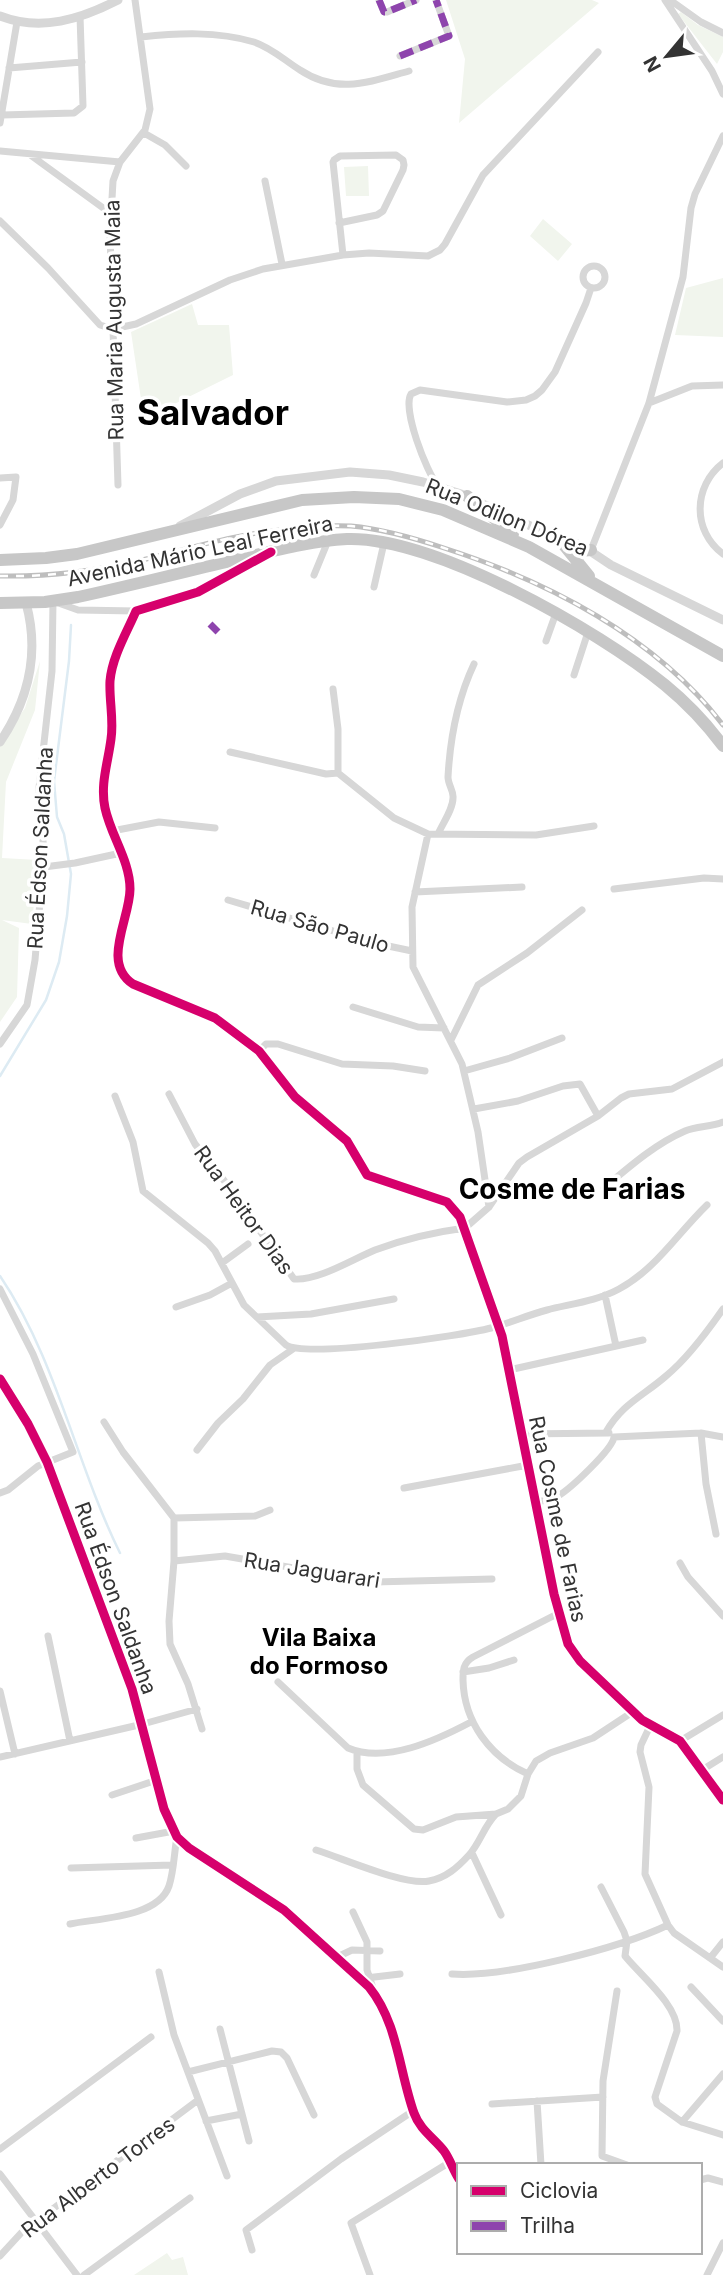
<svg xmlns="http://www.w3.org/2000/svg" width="723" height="2275" font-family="Inter,sans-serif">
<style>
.green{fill:#f1f5ed}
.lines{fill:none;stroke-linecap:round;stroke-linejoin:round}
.stream{stroke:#ddebf3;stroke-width:2.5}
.minor{stroke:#d7d7d7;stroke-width:7}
.tertiary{stroke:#d7d7d7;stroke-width:9}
.trunk{stroke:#c7c7c7;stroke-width:12}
.rail-casing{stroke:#bebebe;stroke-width:5}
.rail{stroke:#fff;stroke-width:2.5;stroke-dasharray:8;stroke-linecap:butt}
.quiet{stroke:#8e44ad;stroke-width:7;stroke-dasharray:14 7;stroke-linecap:butt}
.cycleway-casing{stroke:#fff;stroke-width:13}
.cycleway{stroke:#d6006c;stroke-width:9}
.labels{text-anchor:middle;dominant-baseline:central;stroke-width:7;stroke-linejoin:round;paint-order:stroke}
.street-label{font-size:21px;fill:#333;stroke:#fff}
.quarter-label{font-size:24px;font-weight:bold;fill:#000;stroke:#fff}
.district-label{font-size:28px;font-weight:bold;fill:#000;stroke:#fff}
.town-label{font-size:35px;font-weight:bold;fill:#000;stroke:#fff}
</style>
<rect width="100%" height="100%" fill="#fff"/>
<path class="green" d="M446,0H592L599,3L459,123L465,59Z
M681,12L698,25L723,37V52L717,64L678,14Z
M368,166L369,196H346L344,167Z
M543,219L572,244L558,261L530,236Z
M723,278V337L675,335L686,288Z
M192,304L198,325H229L233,375L144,419L131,332Z
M40,661L35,710L6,782L2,858L38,860L32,924L2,920L19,928L17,997L0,1022V744L25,708Z
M167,2253L172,2260L183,2257L188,2275H134Z"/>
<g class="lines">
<path class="stream" d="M0,1076L46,1000L59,962L67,916L71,874L64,834L57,817L54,781L69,661L71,625
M0,1276C56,1358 76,1464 120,1553"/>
<path class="minor" d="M379,0L384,12H387L416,0
M665,0L712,71L723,94
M670,0L701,22L723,33
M141,37C178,33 217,31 254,42C272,48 284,60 300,70C338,95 369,82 409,71
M400,56L449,36L436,0
M9,68L82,62
M2,115L74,113L83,106L80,16
M0,123L17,22
M144,133L165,145L186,166
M0,151L120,162
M29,154L110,213
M265,181L282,264
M0,221L48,268L100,325L113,329L136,324L230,280L263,269L343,255L369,253L428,256L440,250L445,244L483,175L598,52
M339,223L377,215L383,211L403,170L404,165L403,160L396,155L340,156L334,160L333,162L343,255
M583 277a11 11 0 1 1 22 0a11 11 0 1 1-22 0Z
M649,403L692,386L723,385
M723,463C693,486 692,531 723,554
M0,478L16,477L13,500L0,525
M118,485L110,234L113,181L120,162L145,130L150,109L135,0
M438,486C426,471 402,409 411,394L420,390L507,402L526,400L535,396L542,390L555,372L586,303L591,288
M591,550L649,403L683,277L691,208L695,194L723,136
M264,557L189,596L136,611C127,632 112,657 110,681C109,700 114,720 111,739C108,763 100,784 105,808C111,836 130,861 130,889C130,919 101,963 133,984L215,1018L259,1051L295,1097L347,1141L367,1175L447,1202L460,1217L502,1336L554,1594L568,1644L580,1661L642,1720L680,1741L723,1800
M314,575L328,541
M374,587L384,543
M546,641L556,613
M574,675L588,632
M333,689L338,729V773
M230,752L326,774L338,773
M338,773L394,818L428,834L536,835L594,826
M112,831L159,822L215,828
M428,834L412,907L413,967L462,1064L478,1132L489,1207
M438,834C443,823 453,809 453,798C454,791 448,785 448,777C450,740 458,698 474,664
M44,867L75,863L121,853
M614,889L704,878L723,879
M415,892L522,887
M228,900L374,943L412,951
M353,1007L418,1027L444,1028
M451,1040L478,985L527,953L582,910
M0,1044L27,1005L35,960L44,854L39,788L52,671L53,601L78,610L136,611
M259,1051L266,1044H278L342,1064L393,1066L425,1071
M464,1071L510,1058L562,1038
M169,1094L195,1144L226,1183L294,1279C318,1281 353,1259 375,1250C404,1239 435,1232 465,1228
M115,1096L133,1142L143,1191L208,1243L215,1251L244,1305L286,1345C307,1358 461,1336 491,1328C510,1323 528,1315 547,1310C570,1304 597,1301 619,1289C656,1269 677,1234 707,1205
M474,1109L518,1101L563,1086L580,1084L598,1116
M604,1188C629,1167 655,1144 685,1131C697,1126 711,1127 723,1122
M465,1228L489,1207L519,1163L527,1157L598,1116L621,1098L629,1094L672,1089L723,1062
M222,1263L248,1244
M0,1289L33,1354L73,1452L38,1466L8,1490L0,1493
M605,1295L616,1346
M176,1307L210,1295L232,1283
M257,1317L311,1314L394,1299
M509,1370L643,1340
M0,1379L28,1424L47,1462L132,1689L164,1809L177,1837L189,1848L284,1910L369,1987C398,2023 399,2071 414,2113C420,2130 434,2138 444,2151C450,2159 453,2170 459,2179
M104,1422L123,1452L174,1518V1561L169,1621L170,1644L188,1684L202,1729
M606,1432C622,1404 643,1396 666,1376C688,1358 707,1332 723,1309
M701,1433L706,1484L716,1534
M522,1434L609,1433
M197,1450L218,1423L243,1399L270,1365L293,1349
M404,1488L528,1465
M536,1502C543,1501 551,1500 558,1496C570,1489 613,1449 614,1437L701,1433L723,1437
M174,1518L255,1516L270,1510
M174,1561L225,1556L374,1582L492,1579
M680,1563L688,1577L723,1616
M48,1636L70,1741
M463,1672L489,1668L514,1660
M278,1682L348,1748C386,1764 437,1740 471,1722
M0,1691L15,1754
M650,1726L641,1745L640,1752L649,1787L645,1874L668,1925L674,1933L723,1967
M680,1741L723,1715
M357,1752V1769L363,1785L414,1829L423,1830L456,1817L496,1814L508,1809L521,1796L528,1774L536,1761L550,1753L593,1738L634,1711
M0,1757L143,1724L197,1709
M702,1770L723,1757
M528,1774C490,1757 464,1722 463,1680C463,1670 463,1663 473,1657L559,1613
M112,1795L157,1780
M136,1838L174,1831
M316,1850C342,1858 405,1886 429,1881C446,1878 458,1867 469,1855C480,1843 484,1826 496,1814
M472,1853L501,1915
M71,1868L172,1865
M601,1887L624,1932L627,1941L625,1956C641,1976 678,2005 677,2031L655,2097L657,2104L682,2122L723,2135
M353,1912L367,1942V1970L374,1991
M70,1924C98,1918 158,1918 169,1886C174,1871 174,1853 177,1837
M711,1957L723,1942
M335,1958L352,1950L380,1951
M159,1972L174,2035L227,2176
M452,1974C504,1978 620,1948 668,1925
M366,1978L400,1974
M691,1987L723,2021
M617,1991L603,2081L602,2156L627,2165
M220,2029L249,2141
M188,2072L272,2051L281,2052L287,2058L314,2115
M537,2101L541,2165
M492,2104L603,2097
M206,2121L242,2114
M682,2122L723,2074
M0,2149L151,2037
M0,2174L77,2275
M700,2180L708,2178L723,2182
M252,2250L246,2230L341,2159L413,2111
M0,2256L22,2232L198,2100
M84,2275L190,2198
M370,2275L351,2223L450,2162
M707,2275L723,2243"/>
<path class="tertiary" d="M0,16C41,32 81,19 118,0
M180,526L240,494L276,481L350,472L389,475L423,482L461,494L559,539L581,545L611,565L723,620
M0,742C29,699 40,654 26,603"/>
<path class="trunk" d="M467,496L513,534
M559,539L589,576
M0,560L46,558L77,554L302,500L354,497L399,499L443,510L529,547L723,656
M577,562L580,551L591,550
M0,603L45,602L78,597C133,585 188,571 243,558C277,550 311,541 347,539C433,536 598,630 665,685C687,703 706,723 723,746"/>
<g class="rail-casing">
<path id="rail" d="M0,576C48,577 95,571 142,560C186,550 227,536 272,531C298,527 325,525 351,526C383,529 414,538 444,548C547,581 656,637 723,725"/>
</g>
<use href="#rail" class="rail"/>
<path class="quiet" d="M379,0L384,12H387L416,0
M400,56L449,36L436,0
M210,624L218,632"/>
<g class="cycleway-casing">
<path id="cycleway" d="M271,552L198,592L136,611C127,632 112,657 110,681C109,700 114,720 111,739C108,763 100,784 105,808C111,836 130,861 130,889C130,919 101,963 133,984L215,1018L259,1051L295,1097L347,1141L367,1175L447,1202L460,1217L502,1336L554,1594L568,1644L580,1661L642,1720L680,1741L723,1800
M0,1379L28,1424L47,1462L132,1689L164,1809L177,1837L189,1848L284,1910L369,1987C398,2023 399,2071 414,2113C420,2130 434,2138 444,2151C450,2159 453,2170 459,2179"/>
</g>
<use href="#cycleway" class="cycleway"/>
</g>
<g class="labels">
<g class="street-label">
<text transform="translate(114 320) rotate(-91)">Rua Maria Augusta Maia</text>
<text transform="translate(507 517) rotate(22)">Rua Odilon Dórea</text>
<text transform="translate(200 551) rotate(-12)">Avenida Mário Leal Ferreira</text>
<text transform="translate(40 848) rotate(-87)">Rua Édson Saldanha</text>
<text transform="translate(320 926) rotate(16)">Rua São Paulo</text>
<text transform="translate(244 1210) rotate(54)">Rua Heitor Dias</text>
<text transform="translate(558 1519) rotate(78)">Rua Cosme de Farias</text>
<text transform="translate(312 1570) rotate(9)">Rua Jaguarari</text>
<text transform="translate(116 1598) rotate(70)">Rua Édson Saldanha</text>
<text transform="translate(98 2177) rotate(-37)">Rua Alberto Torres</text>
</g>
<g class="quarter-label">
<text x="319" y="1637">Vila Baixa<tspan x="319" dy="28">do Formoso</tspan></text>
</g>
<g class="district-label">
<text x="572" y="1189">Cosme de Farias</text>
</g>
<g class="town-label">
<text x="213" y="412">Salvador</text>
</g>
</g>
<rect x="457" y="2163" width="245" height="91" fill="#ffffff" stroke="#adadad" stroke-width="2"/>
<rect x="471" y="2186" width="35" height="10" fill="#d6006c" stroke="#adadad" stroke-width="2"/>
<text x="520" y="2198" font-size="21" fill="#333333">Ciclovia</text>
<rect x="471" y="2221" width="35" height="10" fill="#8e44ad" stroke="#adadad" stroke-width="2"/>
<text x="520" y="2233" font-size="21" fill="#333333">Trilha</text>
<g transform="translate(667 56) rotate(241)" stroke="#ffffff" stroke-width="5" paint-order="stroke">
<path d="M0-5L12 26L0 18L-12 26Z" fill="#333333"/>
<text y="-10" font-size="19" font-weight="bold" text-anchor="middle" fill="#333333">N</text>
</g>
</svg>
